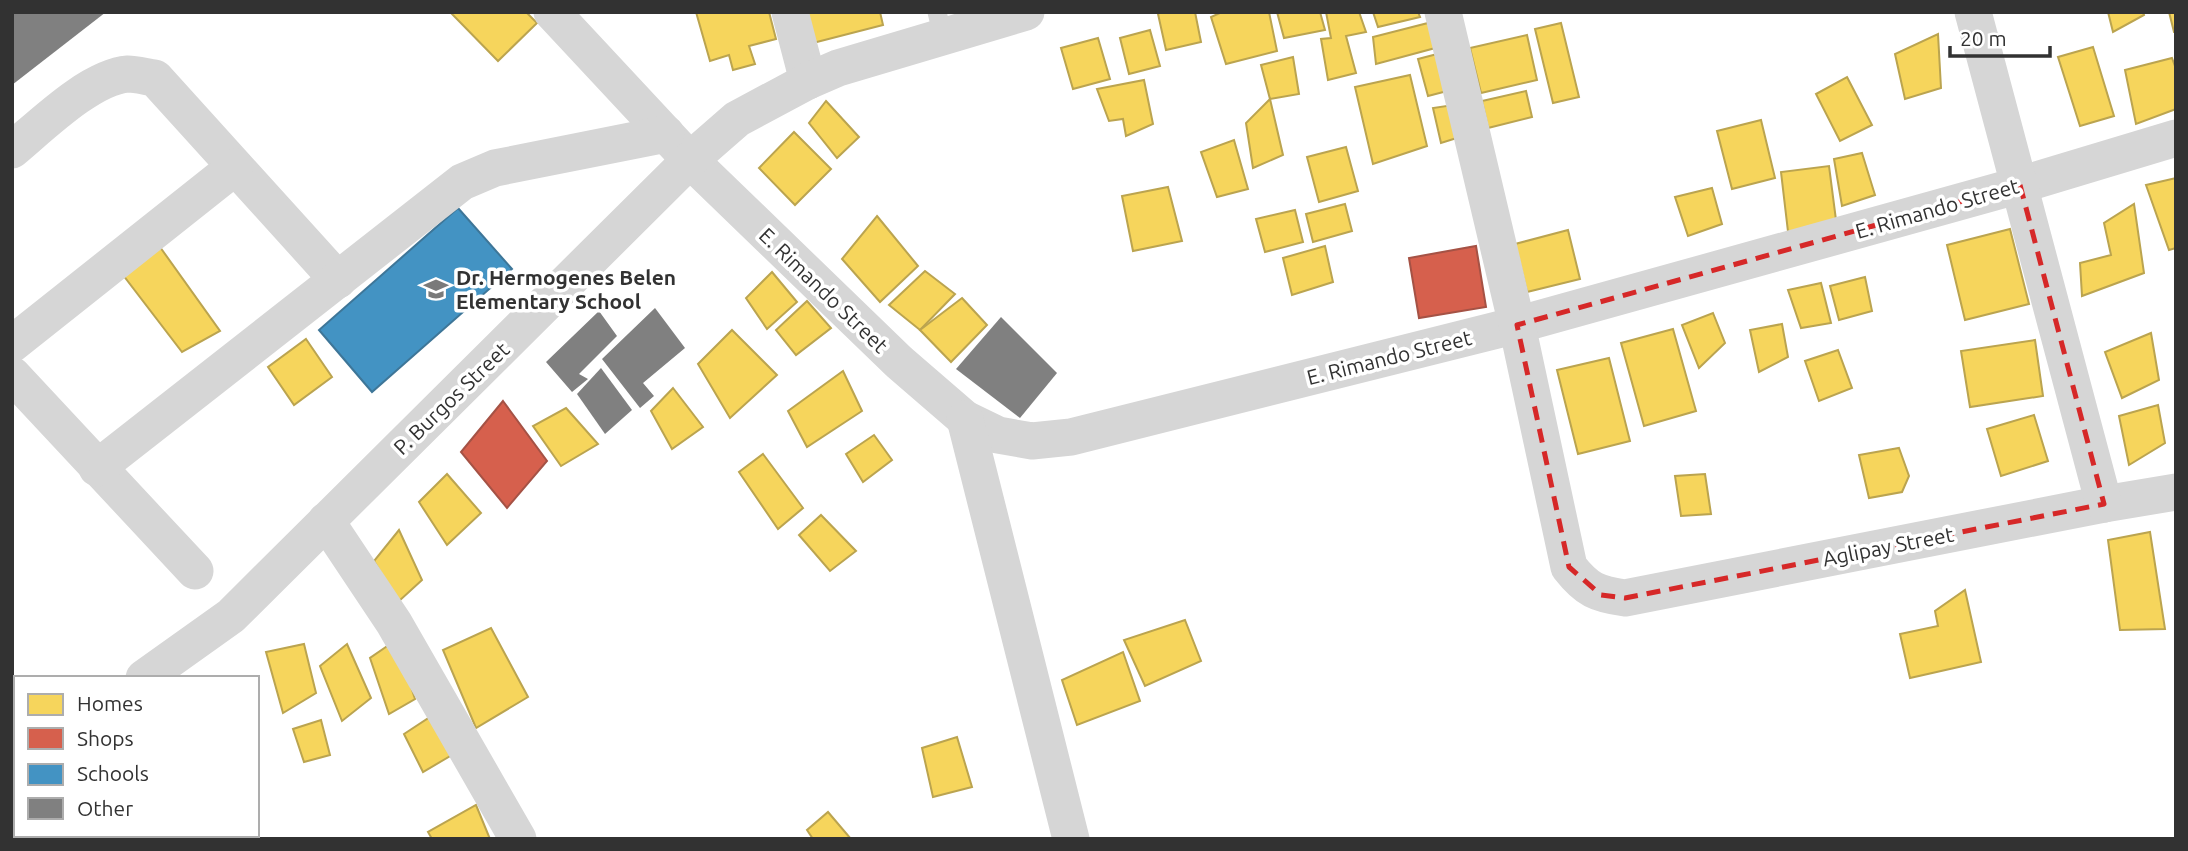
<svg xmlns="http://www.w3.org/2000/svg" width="2188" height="851" viewBox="0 0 2188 851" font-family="Ubuntu,sans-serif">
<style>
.homes{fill:#f6d55c;stroke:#bba44f;stroke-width:2}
.shops{fill:#d6604d;stroke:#a55245;stroke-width:2}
.schools{fill:#4393c3;stroke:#3e7698;stroke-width:2}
.building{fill:#808080}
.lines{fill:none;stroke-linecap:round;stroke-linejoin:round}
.lane{stroke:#d6d6d6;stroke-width:19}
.street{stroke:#d6d6d6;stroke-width:37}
.marked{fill:none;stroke:#d62828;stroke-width:5;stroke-dasharray:14 9;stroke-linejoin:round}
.labels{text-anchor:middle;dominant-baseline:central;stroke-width:7;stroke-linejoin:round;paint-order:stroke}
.street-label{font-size:21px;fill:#323232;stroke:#fff}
.poi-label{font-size:21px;font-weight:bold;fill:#323232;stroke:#fff;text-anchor:start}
</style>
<rect width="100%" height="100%" fill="#fff"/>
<!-- homes -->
<g class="homes">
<polygon points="454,12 526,12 537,23 498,61 452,14"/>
<polygon points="696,12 769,12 776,39 749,46 755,64 733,70 729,55 710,61"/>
<polygon points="801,12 880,12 883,25 809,44"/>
<polygon points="1161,12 1195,12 1201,42 1166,50 1158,14"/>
<polygon points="1222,12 1269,12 1277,51 1226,64 1211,17"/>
<polygon points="1277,12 1320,12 1325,30 1284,38"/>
<polygon points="1326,12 1359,12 1366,32 1346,36 1356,73 1328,80 1321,39 1331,38"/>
<polygon points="1373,12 1418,12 1420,17 1378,27"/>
<polygon points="2108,12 2143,12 2144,15 2113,32"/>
<polygon points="2169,12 2176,12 2176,32 2174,32"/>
<polygon points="1428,23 1439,47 1376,64 1373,37"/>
<polygon points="1561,23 1579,97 1553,103 1535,29"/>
<polygon points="1150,30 1160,66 1129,74 1120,38"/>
<polygon points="1938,34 1941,88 1905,99 1895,54"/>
<polygon points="1527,35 1537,80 1481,93 1470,48"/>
<polygon points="1098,38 1110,79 1073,89 1061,48"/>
<polygon points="2093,47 2114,116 2080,126 2058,57"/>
<polygon points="1441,53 1451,90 1428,96 1418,59"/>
<polygon points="1293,57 1299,94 1270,99 1261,65"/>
<polygon points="2172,58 2176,69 2176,109 2136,124 2125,70"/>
<polygon points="1410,75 1427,146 1373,164 1355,87"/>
<polygon points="1847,77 1872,125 1840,141 1816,94"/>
<polygon points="1144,80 1153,124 1126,136 1123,119 1109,121 1097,89"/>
<polygon points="1526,91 1532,117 1488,128 1482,101"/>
<polygon points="1270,99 1283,155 1253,168 1246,123"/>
<polygon points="826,101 859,137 837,158 809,123"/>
<polygon points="1453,105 1463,136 1441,143 1433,108"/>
<polygon points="1761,120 1775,178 1732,189 1717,131"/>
<polygon points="794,132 831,169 795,205 759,168"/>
<polygon points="1234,140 1248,189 1217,197 1201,152"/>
<polygon points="1346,147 1358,191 1319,202 1307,157"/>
<polygon points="1862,153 1875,195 1842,206 1834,159"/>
<polygon points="1829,166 1836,220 1789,240 1781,172"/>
<polygon points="2176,178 2176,248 2169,250 2146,185"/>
<polygon points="1168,187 1182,241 1133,251 1122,196"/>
<polygon points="1712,188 1722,224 1688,236 1675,197"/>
<polygon points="1345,204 1352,231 1313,242 1306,214"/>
<polygon points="2134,204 2144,273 2082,296 2080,263 2111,255 2104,223"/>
<polygon points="1295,210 1303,242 1265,252 1256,219"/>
<polygon points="877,216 918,266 880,302 842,259"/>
<polygon points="2010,229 2029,304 1965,320 1947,245"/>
<polygon points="1568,230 1580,279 1527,292 1515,244"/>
<polygon points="1325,246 1333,282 1292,295 1283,258"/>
<polygon points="160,247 220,331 182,352 120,271"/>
<polygon points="925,271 955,294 920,330 889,305"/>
<polygon points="772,272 797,302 767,329 746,298"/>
<polygon points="1865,277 1872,311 1839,320 1830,286"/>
<polygon points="1821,283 1831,323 1801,328 1788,290"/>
<polygon points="962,298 987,325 951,362 920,330"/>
<polygon points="807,301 831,328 796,355 776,330"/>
<polygon points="1713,313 1725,343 1699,368 1682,325"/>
<polygon points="1782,324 1788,357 1759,372 1750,330"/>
<polygon points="1673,329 1696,411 1644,426 1621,343"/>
<polygon points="732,330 777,375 730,418 698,364"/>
<polygon points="2151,333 2159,380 2122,398 2105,352"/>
<polygon points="306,339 332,377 294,405 268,367"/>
<polygon points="2035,340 2043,396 1970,407 1961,351"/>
<polygon points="1838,350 1852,388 1819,401 1805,361"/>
<polygon points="1609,358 1630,441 1578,454 1557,370"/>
<polygon points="843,371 862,411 807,447 788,411"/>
<polygon points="673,388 703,427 672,449 651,411"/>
<polygon points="2158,405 2165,443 2129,465 2119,416"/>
<polygon points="566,408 598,444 561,466 533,426"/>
<polygon points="2034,415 2048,461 2001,476 1987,429"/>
<polygon points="874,435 892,460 863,482 846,454"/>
<polygon points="1899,448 1909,476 1902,492 1869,498 1859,455"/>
<polygon points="763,454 803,508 778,529 739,472"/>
<polygon points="447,474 481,513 447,545 419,502"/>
<polygon points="1705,474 1711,514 1681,516 1675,476"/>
<polygon points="821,515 856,551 830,571 799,535"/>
<polygon points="399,530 422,580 398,602 374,561"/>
<polygon points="2150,532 2165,629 2120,630 2108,540"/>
<polygon points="1965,590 1981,662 1910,678 1900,634 1938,626 1935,611"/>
<polygon points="1185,620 1201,661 1145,686 1124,640"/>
<polygon points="491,628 528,697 476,728 443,650"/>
<polygon points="396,640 415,699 389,714 370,658"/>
<polygon points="304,644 316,693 283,713 266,652"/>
<polygon points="347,644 371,698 342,721 320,666"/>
<polygon points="1123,652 1140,701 1077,725 1062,680"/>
<polygon points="430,717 452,755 423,772 404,734"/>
<polygon points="321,720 330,755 304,762 293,729"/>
<polygon points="957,737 972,787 933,797 922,748"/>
<polygon points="476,805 490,839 432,839 428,832"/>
<polygon points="828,812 851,839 813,839 807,830"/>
<polygon points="132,835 165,835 166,839 133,839"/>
<polygon points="191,835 252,835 253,839 192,839"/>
</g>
<!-- shops -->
<g class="shops">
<polygon points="1476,246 1486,307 1419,318 1409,258"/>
<polygon points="503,401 547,461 507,508 461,452"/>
</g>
<!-- schools -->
<polygon class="schools" points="458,208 512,269 372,392 319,330"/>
<!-- building -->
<g class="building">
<polygon points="12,12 106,12 12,85"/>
<polygon points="655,308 685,348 643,383 654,396 640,408 602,359"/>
<polygon points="599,311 617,336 579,374 588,379 572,392 546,362"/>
<polygon points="1001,317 1057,373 1020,418 956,369"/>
<polygon points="601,368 632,410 605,434 577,394"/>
</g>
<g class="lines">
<!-- lane -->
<polyline class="lane" points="937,12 943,37"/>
<!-- street -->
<g class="street">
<polyline points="552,12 690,160 899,362 965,419 998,435 1032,441 1071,437 1517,325 2020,185 2176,138"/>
<polyline points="790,12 808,81"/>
<path d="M1443 12 1517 325 1569 567C1587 590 1597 594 1625 598L2104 504 2176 492"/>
<polyline points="1973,12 2104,504"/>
<path d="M12 150C41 126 90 77 128 74 136 74 147 77 155 78L338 280"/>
<polyline points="12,344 235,167"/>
<polyline points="12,375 195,571"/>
<polyline points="965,419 1071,839"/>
<polyline points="97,468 462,182 495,168 666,134"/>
<polyline points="326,521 394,623 518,839"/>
<polyline points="144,678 231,616 690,160 737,119 808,81 838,68 1026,12"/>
<polyline points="12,708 16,708"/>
</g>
</g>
<!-- marked area -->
<path class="marked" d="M2020 185 2104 504 1625 598 1601 595 1569 567 1517 325Z"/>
<!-- icons -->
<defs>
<g id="school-bare" transform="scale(1.89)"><path d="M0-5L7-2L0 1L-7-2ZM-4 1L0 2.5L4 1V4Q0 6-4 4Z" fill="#7a7a7a" stroke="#fff" stroke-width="2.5" paint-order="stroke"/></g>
</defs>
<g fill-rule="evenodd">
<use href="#school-bare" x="436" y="289"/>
</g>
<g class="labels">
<!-- street labels -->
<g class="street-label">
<text transform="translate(1937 208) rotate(-16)">E. Rimando Street</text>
<text transform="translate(824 290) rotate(44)">E. Rimando Street</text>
<text transform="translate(1389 357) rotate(-14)">E. Rimando Street</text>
<text transform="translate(451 398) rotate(-44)">P. Burgos Street</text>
<text transform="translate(1888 546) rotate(-11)">Aglipay Street</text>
</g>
<!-- poi labels -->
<g class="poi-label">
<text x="456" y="277">Dr. Hermogenes Belen<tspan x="456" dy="24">Elementary School</tspan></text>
</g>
</g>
<!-- border -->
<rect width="2188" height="851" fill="none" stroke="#323232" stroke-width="28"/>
<!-- legend -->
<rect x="14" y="676" width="245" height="161" fill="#ffffff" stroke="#adadad" stroke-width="2"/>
<rect x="28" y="694" width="35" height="21" fill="#f6d55c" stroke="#adadad" stroke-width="2"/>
<text x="77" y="711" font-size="21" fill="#323232">Homes</text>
<rect x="28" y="728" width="35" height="21" fill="#d6604d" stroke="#adadad" stroke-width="2"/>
<text x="77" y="746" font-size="21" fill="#323232">Shops</text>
<rect x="28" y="764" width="35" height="21" fill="#4393c3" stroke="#adadad" stroke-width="2"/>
<text x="77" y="781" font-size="21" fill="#323232">Schools</text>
<rect x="28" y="798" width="35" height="21" fill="#808080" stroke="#adadad" stroke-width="2"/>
<text x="77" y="816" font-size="21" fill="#323232">Other</text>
<!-- scale -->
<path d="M1950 46v10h100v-10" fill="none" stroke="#323232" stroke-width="3.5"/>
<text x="1960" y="46" font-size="21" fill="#323232" stroke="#ffffff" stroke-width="5" paint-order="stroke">20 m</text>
</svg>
